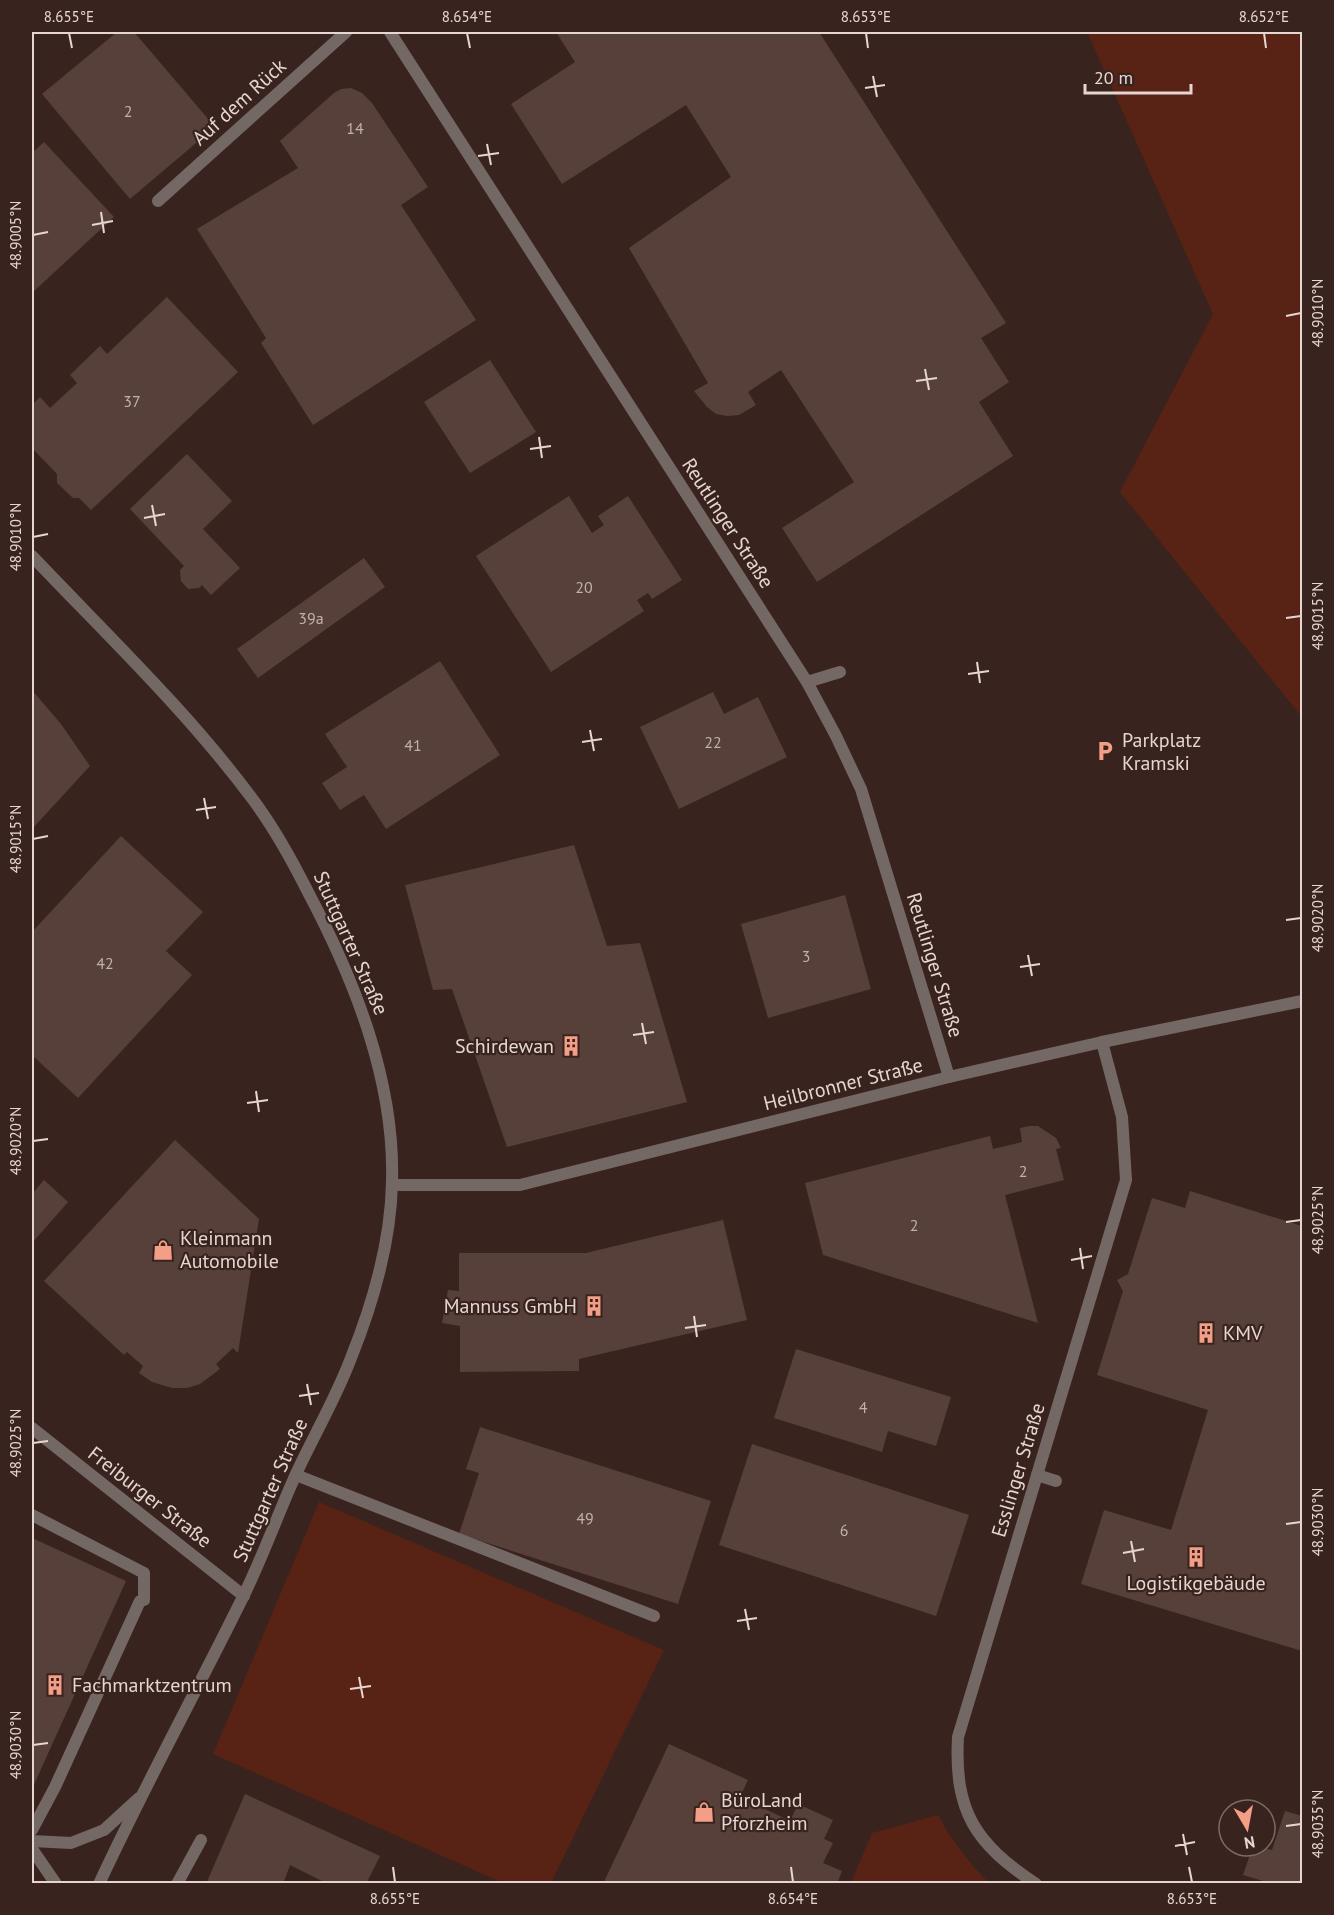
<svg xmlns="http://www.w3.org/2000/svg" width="1334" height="1915" viewBox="0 0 1334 1915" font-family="'PT Sans',sans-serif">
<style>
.green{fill:#582315}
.building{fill:#58403a}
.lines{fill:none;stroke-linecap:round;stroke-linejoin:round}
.service{stroke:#746865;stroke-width:12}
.minor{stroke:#746865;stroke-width:12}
.ticks{fill:none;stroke:#e5d6d2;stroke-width:2}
.labels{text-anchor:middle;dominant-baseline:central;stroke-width:4.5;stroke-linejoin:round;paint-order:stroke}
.number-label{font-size:16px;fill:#c2b0ac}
.street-label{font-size:20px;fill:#e5d6d2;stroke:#39231e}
.poi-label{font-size:20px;fill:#e5d6d2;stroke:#39231e;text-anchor:start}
.neatline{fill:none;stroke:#e5d6d2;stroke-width:2}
.ticks-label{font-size:15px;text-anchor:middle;fill:#e5d6d2}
</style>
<rect width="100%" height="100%" fill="#39231e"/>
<!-- green -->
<g class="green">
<polygon points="1087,32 1302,32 1302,717 1120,492 1213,314"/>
<polygon points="319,1502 664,1650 551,1883 503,1883 213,1754"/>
<path d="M938 1815C952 1841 968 1862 989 1883H851L872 1833Z"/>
</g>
<!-- building -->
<g class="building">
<polygon points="117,32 134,32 215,127 130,199 42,94"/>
<polygon points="556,32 819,32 1006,323 981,338 1009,382 979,402 1013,456 817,582 782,528 854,482 781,370 748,392 756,405 739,415 727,416 716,414 707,407 694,391 708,383 629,248 731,177 686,105 562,184 511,104 575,62"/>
<polygon points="351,88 362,93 372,103 428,187 401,205 476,320 313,425 261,343 266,338 197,229 298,168 280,141 334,93 341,89"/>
<polygon points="44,142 114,217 32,293 32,153"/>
<polygon points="167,297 238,372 91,510 79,498 73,498 57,483 57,474 32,448 32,405 40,397 50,408 77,383 70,375 100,346 107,354"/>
<polygon points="490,360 536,432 470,473 424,402"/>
<polygon points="187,454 232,501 203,529 240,568 211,595 202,585 199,588 188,589 181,581 180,570 184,566 130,509"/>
<polygon points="569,496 592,533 604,525 598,516 628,496 682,580 652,599 648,593 637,600 644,611 551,672 476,556"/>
<polygon points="364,558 385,587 258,678 237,649"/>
<polygon points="440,661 500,755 386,829 364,795 340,810 322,783 347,767 325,734"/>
<polygon points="32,690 61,724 90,766 32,829"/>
<polygon points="713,692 724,714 758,697 787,757 679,809 640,727"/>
<polygon points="121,836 203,912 166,951 192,975 78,1098 32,1055 32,932"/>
<polygon points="574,845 607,946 640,943 687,1102 507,1147 452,989 433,990 405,885"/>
<polygon points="845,895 871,989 768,1018 741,924"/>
<polygon points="1030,1126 1038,1126 1056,1138 1061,1148 1056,1149 1064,1180 1005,1195 1038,1323 823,1255 805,1183 990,1136 993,1149 1022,1142 1020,1128"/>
<polygon points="175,1140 259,1219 238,1353 233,1348 216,1364 220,1369 200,1384 187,1388 172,1388 152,1382 139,1373 143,1366 127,1352 124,1355 44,1281"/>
<polygon points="44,1180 68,1202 32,1243 32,1194"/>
<polygon points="1190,1191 1302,1226 1302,1651 1081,1584 1104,1510 1171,1530 1208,1410 1097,1375 1123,1291 1117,1280 1128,1274 1152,1198 1185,1208"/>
<polygon points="723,1220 747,1320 579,1359 579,1371 460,1372 460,1326 442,1323 448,1290 459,1291 459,1253 586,1253"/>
<polygon points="796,1349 951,1397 936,1446 888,1431 882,1452 774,1418"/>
<polygon points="480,1427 711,1501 678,1604 459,1534 479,1473 466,1469"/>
<polygon points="752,1444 969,1515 936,1616 719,1545"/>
<polygon points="32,1538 126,1581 32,1789"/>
<polygon points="669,1744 748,1780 740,1797 790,1821 798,1804 833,1820 824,1839 833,1843 823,1863 842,1871 837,1884 603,1884"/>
<polygon points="245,1794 380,1856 366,1884 328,1884 290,1865 283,1884 206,1884"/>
<polygon points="1285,1811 1302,1816 1302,1884 1262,1884 1263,1881 1243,1875 1253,1846 1272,1850"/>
</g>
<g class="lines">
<!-- service -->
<g class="service">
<polyline points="807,682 840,672"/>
<polyline points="296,1475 654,1616"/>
<polyline points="1037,1475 1056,1481"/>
<polyline points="32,1515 144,1573 144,1600 140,1601 55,1787 32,1830"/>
<polyline points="32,1841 71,1843 104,1830 139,1798"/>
<polyline points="32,1849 56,1884"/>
<polyline points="177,1884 201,1840"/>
</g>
<!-- minor -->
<g class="minor">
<polyline points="390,32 807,682 836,736 861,789 949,1077"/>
<polyline points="158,201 346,32"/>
<path d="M32 556C106 634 186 710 251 797 274 827 292 860 309 894 355 981 395 1082 392 1182 391 1241 373 1303 351 1358 336 1398 314 1435 296 1474 277 1516 262 1559 242 1599 195 1694 144 1787 99 1884"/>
<polyline points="392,1185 520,1185 949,1077 1102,1042 1302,1001"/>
<polyline points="32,1428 244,1596"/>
<path d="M1036 1884C975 1843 954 1812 958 1737L1126 1180 1122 1117 1102 1042"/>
</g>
</g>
<!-- ticks -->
<path class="ticks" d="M69 33 72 48M467 33 470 48M866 33 868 48M1264 33 1266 48M873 76 877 97M865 88 885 85M487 144 491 165M478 156 499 153M101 212 104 233M92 225 113 221M33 235 48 232M1286 316 1301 313M925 369 929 390M916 381 937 378M539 437 542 458M530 449 551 446M152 505 156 526M144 518 165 514M33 537 48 534M1286 618 1301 616M977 662 980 683M968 674 989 671M590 730 594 751M582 742 602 739M204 798 208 819M196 810 216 807M33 839 48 836M1286 920 1301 918M1028 955 1032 976M1020 967 1040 964M642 1023 646 1044M633 1035 654 1032M256 1091 259 1112M247 1103 268 1100M33 1141 48 1139M1286 1222 1301 1220M1080 1248 1083 1269M1071 1260 1092 1256M694 1316 697 1337M685 1328 706 1325M307 1384 311 1405M299 1396 319 1393M33 1443 48 1441M1286 1524 1301 1522M1131 1541 1135 1562M1123 1553 1144 1549M745 1609 749 1630M737 1621 757 1618M359 1677 363 1698M350 1689 371 1686M33 1745 48 1743M1286 1826 1301 1824M1183 1834 1187 1855M1175 1846 1195 1842M393 1867 395 1882M791 1867 793 1882M1189 1867 1192 1882"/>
<!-- icons -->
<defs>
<g id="parking-bare" transform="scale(1.62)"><path d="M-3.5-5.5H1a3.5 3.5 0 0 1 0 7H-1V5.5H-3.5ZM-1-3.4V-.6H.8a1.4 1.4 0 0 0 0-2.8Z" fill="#f49e87" stroke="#39231e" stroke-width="2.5" paint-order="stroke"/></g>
<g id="building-bare" transform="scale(1.62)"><path d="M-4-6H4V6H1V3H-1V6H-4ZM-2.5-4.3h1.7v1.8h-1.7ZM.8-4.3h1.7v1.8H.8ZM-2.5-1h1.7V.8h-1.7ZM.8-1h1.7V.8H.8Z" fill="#f49e87" stroke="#39231e" stroke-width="2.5" paint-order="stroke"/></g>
<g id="shop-bare" transform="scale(1.62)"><path d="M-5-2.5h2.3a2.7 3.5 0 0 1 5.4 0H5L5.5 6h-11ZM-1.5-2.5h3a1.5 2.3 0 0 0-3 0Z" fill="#f49e87" stroke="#39231e" stroke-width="2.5" paint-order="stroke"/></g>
</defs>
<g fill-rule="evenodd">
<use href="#parking-bare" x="1105" y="751"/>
<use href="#building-bare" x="571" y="1046"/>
<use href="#shop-bare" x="163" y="1250"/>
<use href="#building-bare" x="594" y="1306"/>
<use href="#building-bare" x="1206" y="1333"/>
<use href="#building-bare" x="1196" y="1557"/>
<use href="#building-bare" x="55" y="1685"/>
<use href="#shop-bare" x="704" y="1812"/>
</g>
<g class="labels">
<!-- number labels -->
<g class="number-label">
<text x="128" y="111">2</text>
<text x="355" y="128">14</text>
<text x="132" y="401">37</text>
<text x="584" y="587">20</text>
<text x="311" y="618">39a</text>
<text x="713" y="742">22</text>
<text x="413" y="745">41</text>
<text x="806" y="956">3</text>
<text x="105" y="963">42</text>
<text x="1023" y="1171">2</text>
<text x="914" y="1225">2</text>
<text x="863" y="1407">4</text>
<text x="585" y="1518">49</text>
<text x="844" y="1530">6</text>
</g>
<!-- street labels -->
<g class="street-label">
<text transform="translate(239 102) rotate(-42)">Auf dem Rück</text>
<text transform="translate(728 523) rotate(57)">Reutlinger Straße</text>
<text transform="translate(351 943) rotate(66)">Stuttgarter Straße</text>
<text transform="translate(935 965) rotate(73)">Reutlinger Straße</text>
<text transform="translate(843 1084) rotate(-14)">Heilbronner Straße</text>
<text transform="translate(1018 1470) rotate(-73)">Esslinger Straße</text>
<text transform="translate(270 1490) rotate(-66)">Stuttgarter Straße</text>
<text transform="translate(150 1497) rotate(38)">Freiburger Straße</text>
</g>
<!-- poi labels -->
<g class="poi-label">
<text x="1122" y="740">Parkplatz<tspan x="1122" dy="23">Kramski</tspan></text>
<text x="554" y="1046" text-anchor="end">Schirdewan</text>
<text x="180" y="1238">Kleinmann<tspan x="180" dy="23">Automobile</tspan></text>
<text x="577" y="1306" text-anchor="end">Mannuss GmbH</text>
<text x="1223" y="1333">KMV</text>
<text x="1196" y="1583" text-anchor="middle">Logistikgebäude</text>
<text x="72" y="1685">Fachmarktzentrum</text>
<text x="721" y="1800">BüroLand<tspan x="721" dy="23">Pforzheim</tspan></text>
</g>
</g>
<!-- border -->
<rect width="1334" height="1915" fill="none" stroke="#39231e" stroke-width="66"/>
<!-- north arrow -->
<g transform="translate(1247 1828) rotate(170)"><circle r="28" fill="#39231e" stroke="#7e6b66" stroke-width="1.5"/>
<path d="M0-4.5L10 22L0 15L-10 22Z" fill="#f49e87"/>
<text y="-9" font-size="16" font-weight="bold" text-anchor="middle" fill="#e5d6d2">N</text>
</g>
<!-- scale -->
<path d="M1085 84v9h106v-9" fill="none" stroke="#e5d6d2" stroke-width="3"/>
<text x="1094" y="84" font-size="18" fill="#e5d6d2" stroke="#39231e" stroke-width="4.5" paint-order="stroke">20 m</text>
<rect x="33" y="33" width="1268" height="1849" class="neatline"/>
<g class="ticks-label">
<text x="69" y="22">8.655°E</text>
<text x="467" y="22">8.654°E</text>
<text x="866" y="22">8.653°E</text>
<text x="1264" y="22">8.652°E</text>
<text transform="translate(16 235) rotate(-90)" y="5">48.9005°N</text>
<text transform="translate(1318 313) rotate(-90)" y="5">48.9010°N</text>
<text transform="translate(16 537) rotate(-90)" y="5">48.9010°N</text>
<text transform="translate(1318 616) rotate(-90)" y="5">48.9015°N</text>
<text transform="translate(16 839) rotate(-90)" y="5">48.9015°N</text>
<text transform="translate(1318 918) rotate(-90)" y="5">48.9020°N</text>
<text transform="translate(16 1141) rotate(-90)" y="5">48.9020°N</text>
<text transform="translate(1318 1220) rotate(-90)" y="5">48.9025°N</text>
<text transform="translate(16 1443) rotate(-90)" y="5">48.9025°N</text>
<text transform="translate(1318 1522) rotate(-90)" y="5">48.9030°N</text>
<text transform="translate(16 1745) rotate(-90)" y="5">48.9030°N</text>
<text transform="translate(1318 1824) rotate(-90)" y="5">48.9035°N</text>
<text x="395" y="1904">8.655°E</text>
<text x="793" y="1904">8.654°E</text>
<text x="1192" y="1904">8.653°E</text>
</g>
</svg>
